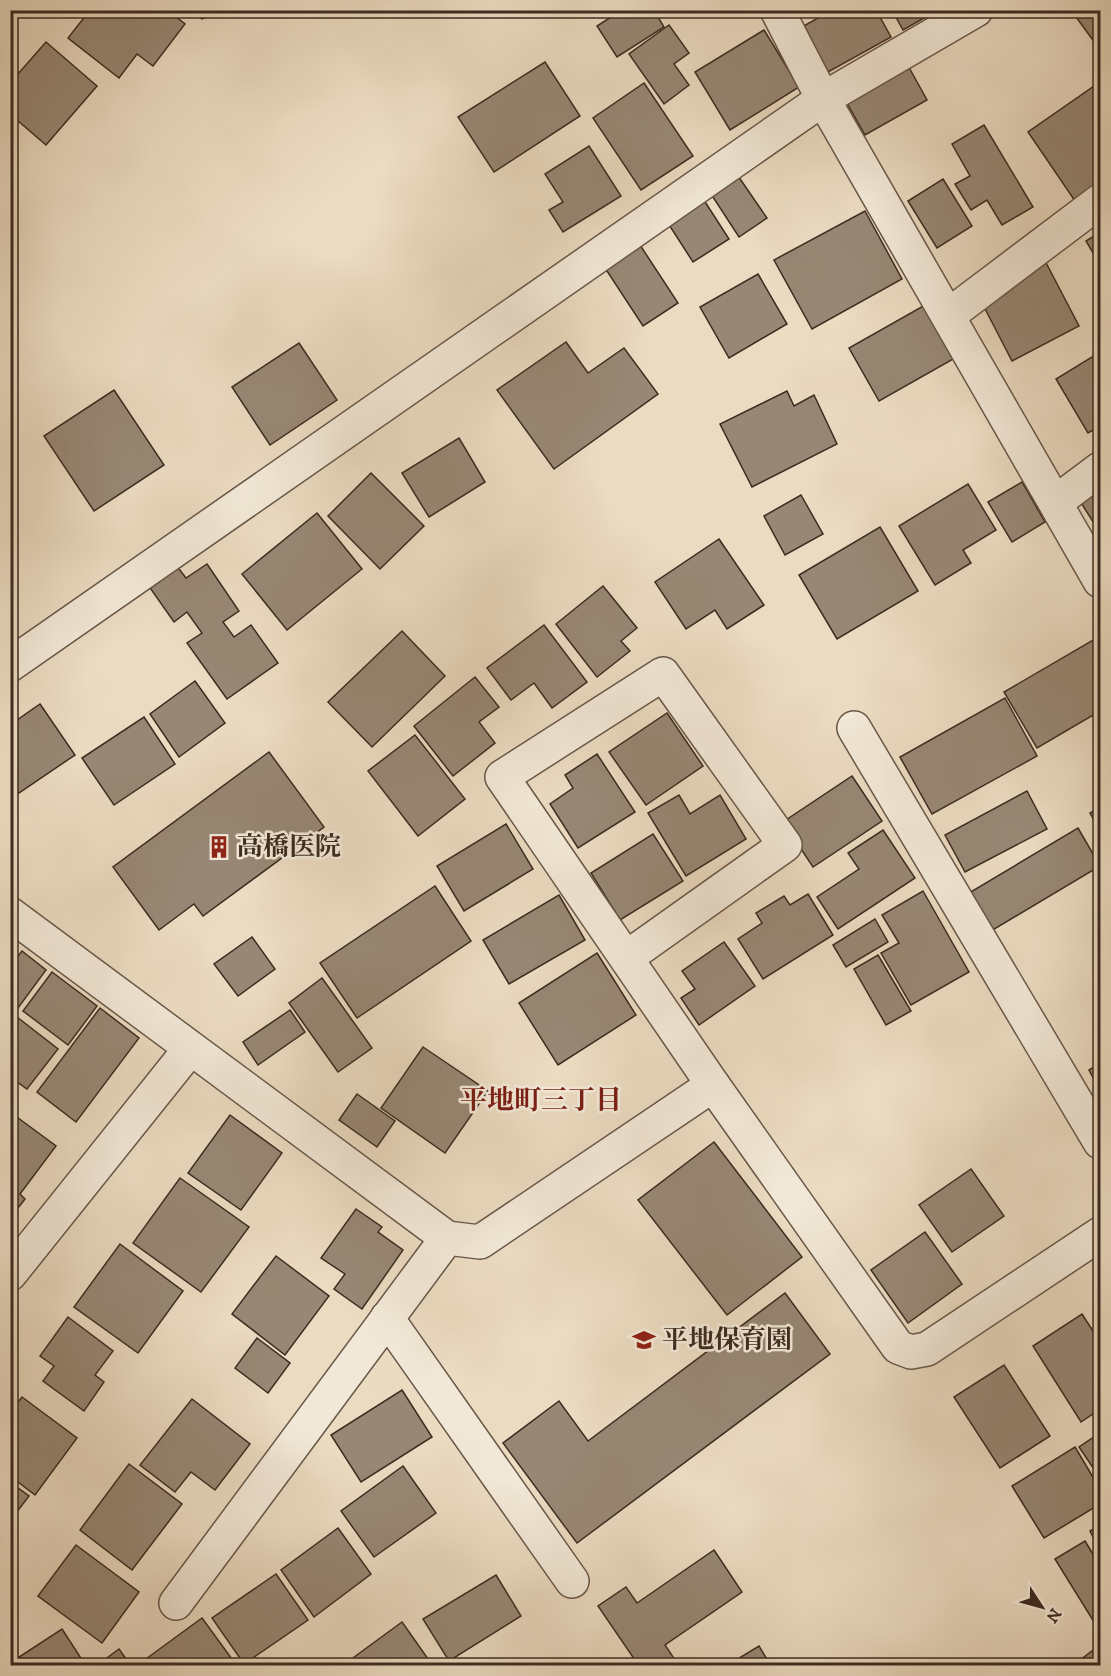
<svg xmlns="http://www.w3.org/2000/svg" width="1111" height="1676" viewBox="0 0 1111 1676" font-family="'IM FELL DW Pica','Noto Serif JP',serif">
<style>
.building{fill:#978774;stroke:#3d2b20;stroke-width:1.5}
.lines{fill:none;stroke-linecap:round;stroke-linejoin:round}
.street-casing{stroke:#685748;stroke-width:36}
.street{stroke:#f2e8d7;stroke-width:33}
.labels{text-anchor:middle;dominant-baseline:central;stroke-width:5;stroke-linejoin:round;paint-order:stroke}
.poi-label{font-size:26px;font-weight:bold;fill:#3d2b20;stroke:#f2e8d7;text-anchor:start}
.neighbourhood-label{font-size:27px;font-weight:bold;fill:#7a1f14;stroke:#f2e8d7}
</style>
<rect width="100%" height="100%" fill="#ebdbc1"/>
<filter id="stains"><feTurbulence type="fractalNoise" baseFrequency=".00333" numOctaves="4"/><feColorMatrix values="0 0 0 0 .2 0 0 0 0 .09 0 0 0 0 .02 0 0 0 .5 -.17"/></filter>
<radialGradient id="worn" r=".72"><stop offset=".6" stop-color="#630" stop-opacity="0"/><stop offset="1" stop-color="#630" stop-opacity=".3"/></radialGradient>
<!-- building -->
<g class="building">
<polygon points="90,10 167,10 185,24 153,66 137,54 119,78 68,38"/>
<polygon points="191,10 224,10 202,19"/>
<polygon points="622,10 654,10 664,27 617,57 597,26"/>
<polygon points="832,10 876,10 891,37 828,72 802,27"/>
<polygon points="892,10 938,10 903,30"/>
<polygon points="1071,10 1100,10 1100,50"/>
<polygon points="669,25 689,53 674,64 689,85 664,104 629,54"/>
<polygon points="764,30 799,87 730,130 695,72"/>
<polygon points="46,42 97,86 46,145 10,114 10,83"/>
<polygon points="545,62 580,116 494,172 458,117"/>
<polygon points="906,62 927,100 865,135 843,96"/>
<polygon points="1100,82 1100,183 1075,201 1028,132"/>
<polygon points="644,83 693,156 641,190 593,118"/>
<polygon points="984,125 1033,207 1002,225 987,200 971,210 955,184 970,176 952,144"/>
<polygon points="589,146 621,196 563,232 549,210 563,202 545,174"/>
<polygon points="736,173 767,218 739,237 709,191"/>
<polygon points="943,179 972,226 937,248 908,201"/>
<polygon points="700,194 729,239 693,262 664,217"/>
<polygon points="865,211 902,279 812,329 774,260"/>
<polygon points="1100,232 1100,265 1086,241"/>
<polygon points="640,245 678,303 643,326 605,268"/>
<polygon points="1043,257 1079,326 1012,361 981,301"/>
<polygon points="758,274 787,324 729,358 700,307"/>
<polygon points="925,305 955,358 879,401 849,348"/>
<polygon points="566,342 588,373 624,348 658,394 554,469 497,390"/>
<polygon points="299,343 337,400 270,445 232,387"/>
<polygon points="1100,352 1100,426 1088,433 1056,379"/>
<polygon points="114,390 164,465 94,511 44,436"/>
<polygon points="787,391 794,406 814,395 837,444 752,487 720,424"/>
<polygon points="459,438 485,482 429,517 402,473"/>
<polygon points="371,473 424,526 380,569 328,516"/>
<polygon points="1100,477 1100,533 1075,493"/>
<polygon points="1022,482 1045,522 1012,542 988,502"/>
<polygon points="968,484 996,530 963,550 971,563 935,585 899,526"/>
<polygon points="801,495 823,534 785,555 764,516"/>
<polygon points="317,513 362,569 287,630 242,574"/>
<polygon points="880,527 918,591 837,639 799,575"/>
<polygon points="719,539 764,605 727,629 715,610 686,629 655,582"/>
<polygon points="207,564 239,611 223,622 234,637 251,625 278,663 227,699 187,643 202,633 187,612 174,622 148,585 176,565 186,578"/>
<polygon points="603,586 637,628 621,641 630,651 597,677 556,624"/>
<polygon points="544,625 587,682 552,708 534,683 511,700 487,668"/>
<polygon points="402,631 445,676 372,747 328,702"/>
<polygon points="1100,636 1100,711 1037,748 1004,692"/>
<polygon points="475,677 499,707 479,722 495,743 453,776 414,726"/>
<polygon points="195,681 225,723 179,757 150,714"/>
<polygon points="1005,698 1037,756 932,814 900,757"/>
<polygon points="40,704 75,755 10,799 10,725"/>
<polygon points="667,713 703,766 646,805 609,752"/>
<polygon points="144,717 175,764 114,805 82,758"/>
<polygon points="415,735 465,799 418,836 368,771"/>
<polygon points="269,752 324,827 203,916 194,904 159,930 113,867"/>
<polygon points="597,754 635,812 578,848 550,804 573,788 565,775"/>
<polygon points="852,776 882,821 813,867 783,822"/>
<polygon points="1027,791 1047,829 965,872 945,835"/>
<polygon points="679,795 690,814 720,795 746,839 686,876 648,813"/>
<polygon points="1100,807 1100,831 1090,813"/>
<polygon points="506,824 533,869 464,911 437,866"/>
<polygon points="1078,828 1100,866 991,931 969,893"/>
<polygon points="883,830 915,878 838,929 817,897 859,869 848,853"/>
<polygon points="653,834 683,881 620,920 591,873"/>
<polygon points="435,886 471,941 357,1018 320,963"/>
<polygon points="923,891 969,972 911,1005 881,953 899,943 882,915"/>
<polygon points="808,894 833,935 763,979 738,939 762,923 756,913 784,896 790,905"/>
<polygon points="559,895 585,940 509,984 483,940"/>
<polygon points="875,919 888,942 846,967 833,945"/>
<polygon points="252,937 275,969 238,996 214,964"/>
<polygon points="724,942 755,986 699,1025 681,998 695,989 682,971"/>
<polygon points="22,951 46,970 18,1008 10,1002 10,966"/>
<polygon points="597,953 636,1015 558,1065 519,1003"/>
<polygon points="878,955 911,1011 886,1025 854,969"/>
<polygon points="52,972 97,1006 68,1045 23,1011"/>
<polygon points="322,978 372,1048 338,1072 289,1003"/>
<polygon points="100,1008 139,1038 76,1122 37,1092"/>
<polygon points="290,1010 305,1032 258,1065 243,1042"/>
<polygon points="17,1017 58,1049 27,1089 10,1077 10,1026"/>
<polygon points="423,1047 488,1091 445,1153 381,1108"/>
<polygon points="1100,1063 1100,1091 1089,1070"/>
<polygon points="357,1094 395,1121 377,1147 339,1120"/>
<polygon points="10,1112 56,1146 20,1194 25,1199 10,1218"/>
<polygon points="230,1115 282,1153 241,1210 188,1173"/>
<polygon points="714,1142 802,1257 727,1315 638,1200"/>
<polygon points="971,1169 1004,1216 952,1252 919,1205"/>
<polygon points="180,1178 249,1227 201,1292 133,1243"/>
<polygon points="356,1209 382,1227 378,1232 403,1250 362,1309 334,1289 345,1274 321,1258"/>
<polygon points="925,1232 962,1284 908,1323 871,1270"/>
<polygon points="120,1244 183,1291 138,1353 74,1307"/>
<polygon points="276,1256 329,1296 285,1355 232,1314"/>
<polygon points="785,1293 830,1354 577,1543 503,1443 559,1401 588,1441"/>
<polygon points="1082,1314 1100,1342 1100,1409 1081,1422 1033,1346"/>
<polygon points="68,1317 113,1351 95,1375 104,1382 84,1411 43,1381 54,1366 40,1356"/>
<polygon points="257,1338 290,1363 268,1393 235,1368"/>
<polygon points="1004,1365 1050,1436 1000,1468 954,1397"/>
<polygon points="402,1390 432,1437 361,1482 331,1435"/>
<polygon points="22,1397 77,1438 35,1495 10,1476 10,1413"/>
<polygon points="192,1399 250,1444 215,1490 191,1472 175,1492 140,1465"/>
<polygon points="1100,1433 1100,1478 1079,1447"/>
<polygon points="1075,1447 1100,1489 1100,1504 1044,1538 1012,1486"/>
<polygon points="129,1464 182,1504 132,1570 80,1530"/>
<polygon points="403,1466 436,1513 374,1557 341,1511"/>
<polygon points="10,1482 29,1496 10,1521"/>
<polygon points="1100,1525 1100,1551 1090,1531"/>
<polygon points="338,1528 371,1574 314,1617 281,1570"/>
<polygon points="1085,1541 1100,1566 1100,1618 1094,1622 1055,1559"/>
<polygon points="76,1545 139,1592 102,1643 38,1596"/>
<polygon points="714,1550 742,1592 665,1645 679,1666 639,1666 598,1606 626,1587 637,1603"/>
<polygon points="276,1574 308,1620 244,1664 212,1618"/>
<polygon points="496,1575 521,1616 449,1661 423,1619"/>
<polygon points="202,1618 237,1666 141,1666 139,1664"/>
<polygon points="402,1622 433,1666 342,1666"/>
<polygon points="62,1629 86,1666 10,1666 10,1663"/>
<polygon points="1100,1645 1100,1666 1072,1666"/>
<polygon points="759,1646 771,1666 726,1666"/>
<polygon points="119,1649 131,1666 96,1666"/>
</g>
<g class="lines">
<!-- street casing -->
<g class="street-casing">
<g id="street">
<polyline points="777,10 823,99 1100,581"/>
<polyline points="949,315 1100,201"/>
<polyline points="1056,502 1100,469"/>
<polyline points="10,665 823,99 976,10"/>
<polyline points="854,728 1100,1142"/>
<polyline points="10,914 447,1238 480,1242 713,1085 898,1347 911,1352 927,1349 1100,1234"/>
<polyline points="626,958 785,845 663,674 502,777 713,1085"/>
<polyline points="10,1274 190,1049"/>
<polyline points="387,1318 572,1581"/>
<polyline points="176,1603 447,1238"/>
</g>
</g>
<!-- street -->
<use href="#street" class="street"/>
</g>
<!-- icons -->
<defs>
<g id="building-bare" transform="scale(1.8)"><path d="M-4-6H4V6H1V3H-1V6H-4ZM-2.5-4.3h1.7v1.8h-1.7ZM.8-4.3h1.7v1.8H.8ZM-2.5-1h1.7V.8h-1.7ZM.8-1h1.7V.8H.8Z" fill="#8f2418" stroke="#f2e8d7" stroke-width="2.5" paint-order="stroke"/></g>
<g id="school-bare" transform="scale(1.8)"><path d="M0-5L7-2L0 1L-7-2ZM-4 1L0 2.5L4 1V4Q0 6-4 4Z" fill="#8f2418" stroke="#f2e8d7" stroke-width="2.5" paint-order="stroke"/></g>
</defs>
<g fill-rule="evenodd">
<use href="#building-bare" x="219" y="847"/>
<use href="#school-bare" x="644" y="1340"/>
</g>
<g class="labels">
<!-- poi labels -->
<g class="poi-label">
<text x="237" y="847">高橋医院</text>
<text x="662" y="1340">平地保育園</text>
</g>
<!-- neighbourhood labels -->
<g class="neighbourhood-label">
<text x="541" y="1101">平地町三丁目</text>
</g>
</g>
<!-- margin -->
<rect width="1111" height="1676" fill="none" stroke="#ebdbc1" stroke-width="36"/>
<rect x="12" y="12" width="1087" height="1652" fill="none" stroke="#3d2b20" stroke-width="3"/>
<rect x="18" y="18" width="1075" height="1640" fill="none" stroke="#3d2b20" stroke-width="1.5"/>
<!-- north arrow -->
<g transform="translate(1042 1607) rotate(126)" stroke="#f2e8d7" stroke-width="4.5" paint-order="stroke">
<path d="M0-4.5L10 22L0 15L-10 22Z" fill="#3d2b20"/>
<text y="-9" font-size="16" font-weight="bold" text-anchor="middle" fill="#3d2b20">N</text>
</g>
<rect width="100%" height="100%" filter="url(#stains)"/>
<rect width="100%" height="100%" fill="url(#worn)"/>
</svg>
